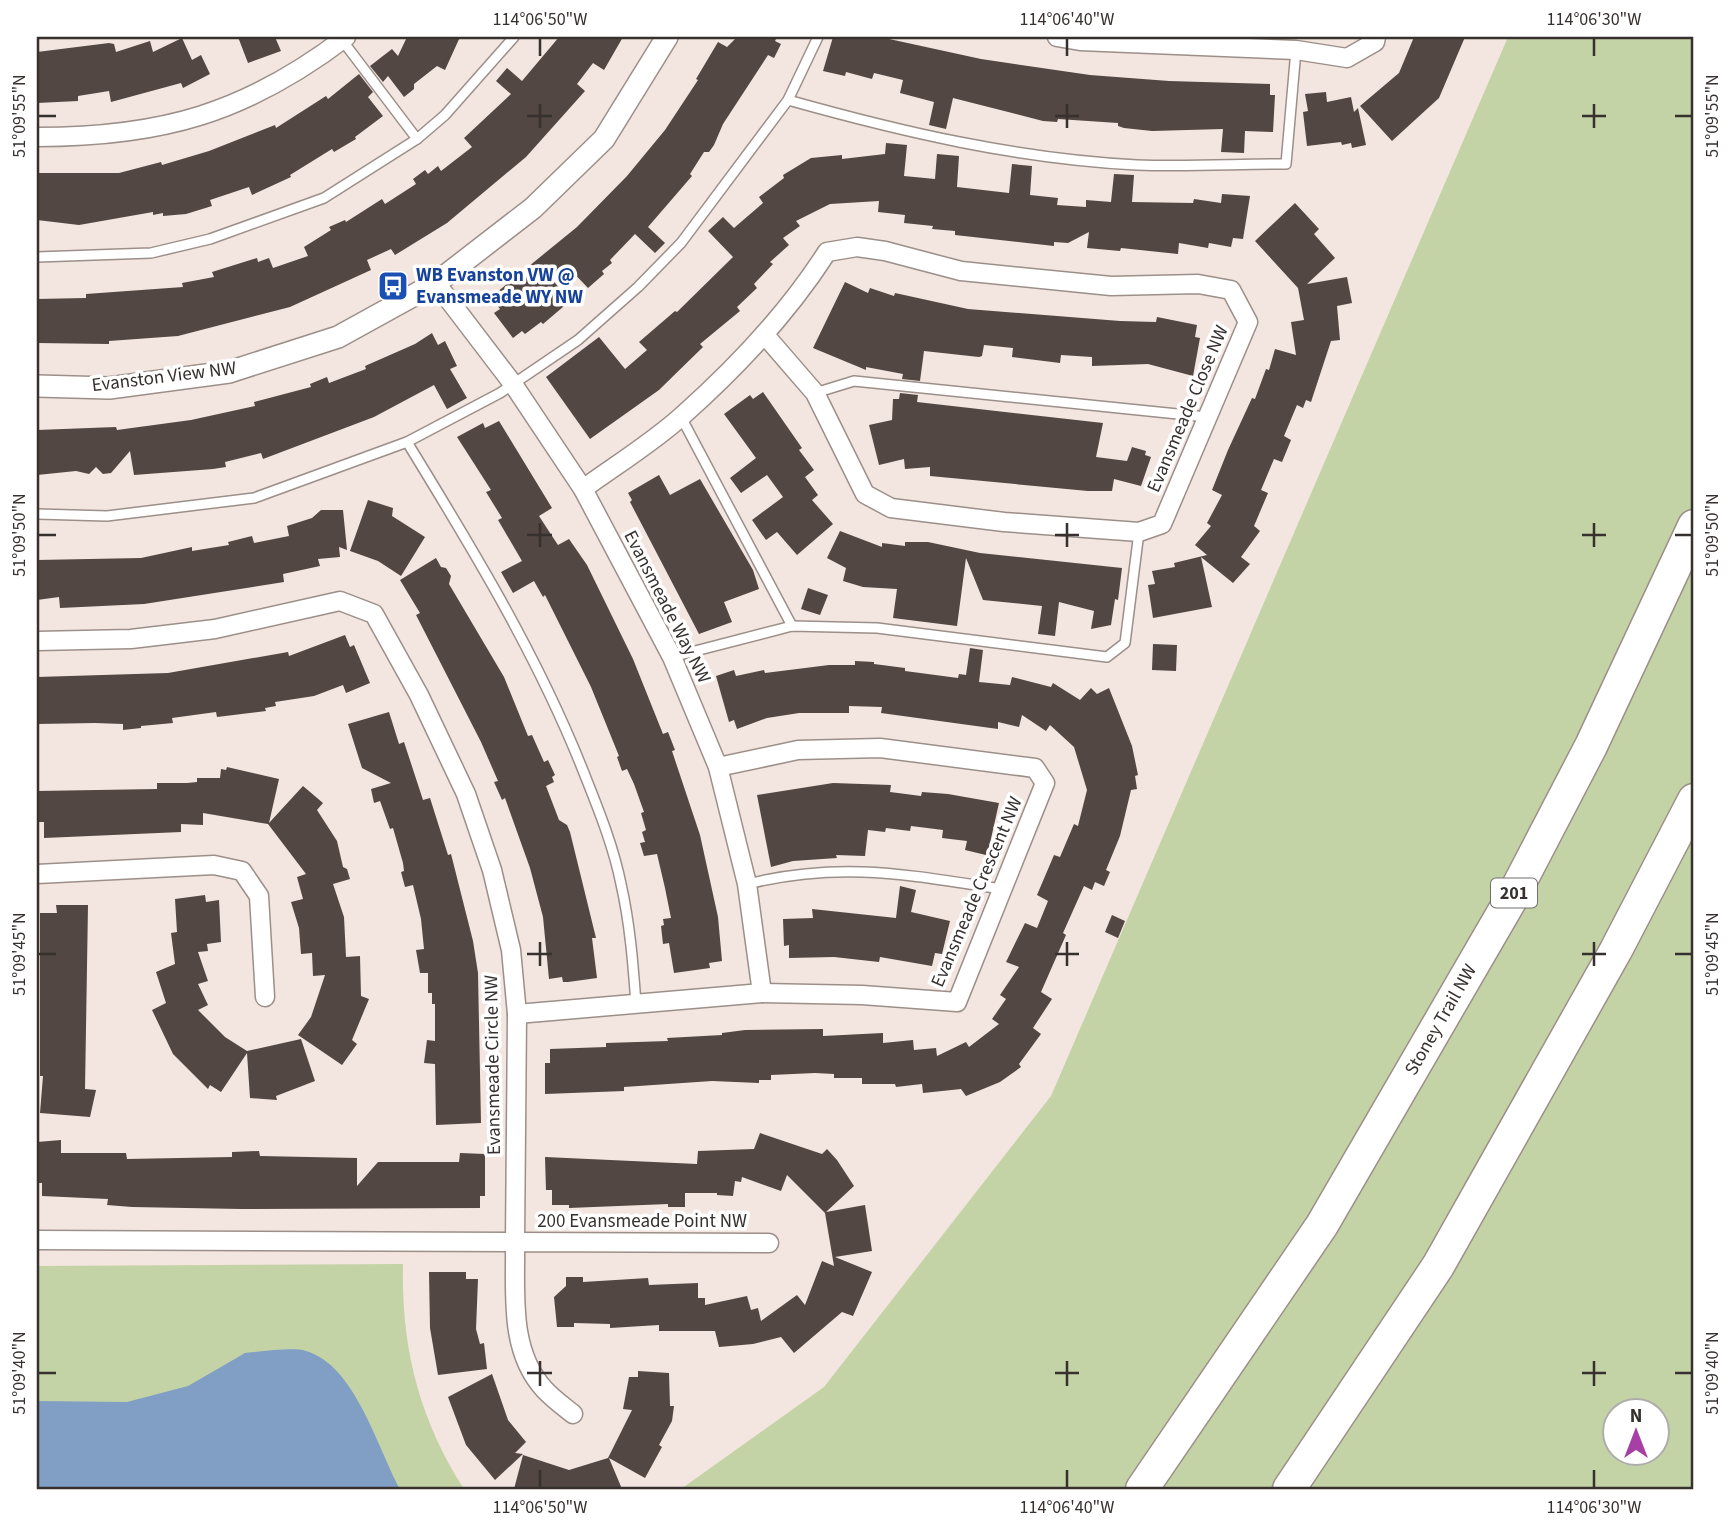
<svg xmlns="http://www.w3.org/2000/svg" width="1731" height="1526" viewBox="0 0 1731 1526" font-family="'Source Sans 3',sans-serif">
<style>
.green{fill:#c4d3a6;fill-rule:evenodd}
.water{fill:#819fc4}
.building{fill:#524742}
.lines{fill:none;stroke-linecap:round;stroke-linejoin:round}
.service-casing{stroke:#9c8f89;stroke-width:12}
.minor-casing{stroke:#9c8f89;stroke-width:21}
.tertiary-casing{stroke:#9c8f89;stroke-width:24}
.motorway-casing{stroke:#9c8f89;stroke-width:35}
.service{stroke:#fff;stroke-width:9}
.minor{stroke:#fff;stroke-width:18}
.tertiary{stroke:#fff;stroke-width:21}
.motorway{stroke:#fff;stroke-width:32}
.ticks{fill:none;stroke:#36312f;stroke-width:2.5}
.labels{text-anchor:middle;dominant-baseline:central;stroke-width:7;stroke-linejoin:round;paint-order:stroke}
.shield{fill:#fff;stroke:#726f6d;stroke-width:2}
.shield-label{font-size:18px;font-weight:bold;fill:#36312f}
.transit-label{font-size:19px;font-weight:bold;fill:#164399;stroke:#fff;text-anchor:start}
.street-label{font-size:19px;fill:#36312f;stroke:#fff}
.neatline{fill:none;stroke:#36312f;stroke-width:2.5}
.ticks-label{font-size:18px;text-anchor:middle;fill:#36312f}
</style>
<rect width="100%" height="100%" fill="#f3e5df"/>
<!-- green -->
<g class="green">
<path d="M1508 37H1694V1489H681L824 1387 1051 1096ZM1616 1410H1658V1452H1616Z"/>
<path d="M403 1264C401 1347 419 1419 464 1489H37V1266Z"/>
</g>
<!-- water -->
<path class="water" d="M274 1350C283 1350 297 1348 306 1351 355 1365 377 1447 400 1489H37V1401L127 1402 188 1386 245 1353Z"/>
<!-- building -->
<g class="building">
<polygon points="238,37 275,37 281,51 248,63"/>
<polygon points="407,37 460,37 445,70 437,66 414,84 414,89 404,97 388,76 383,82 370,66 392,49 398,56"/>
<polygon points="559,37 623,37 604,70 593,63 577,84 585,91 526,157 447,223 395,255 391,249 367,260 371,270 290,307 178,336 109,341 109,344 37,343 37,299 86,298 86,294 183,287 182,283 214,277 212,272 257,258 258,262 269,258 273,268 308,256 304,247 331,230 329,227 345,220 346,222 382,199 385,204 416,184 413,179 425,170 428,174 438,166 441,171 472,147 464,138 511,94 496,81 507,68 522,81"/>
<polygon points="737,37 777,37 775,41 781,44 774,58 768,55 723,124 714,145 709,152 704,152 690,174 692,176 648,227 665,243 655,253 635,234 610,260 612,263 602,271 604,274 588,288 566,265 551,278 570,301 543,324 541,322 525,334 522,331 513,338 494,313 500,309 491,297 577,227 627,176 665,130 698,80 696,79 718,42 727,47"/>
<polygon points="833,37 880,37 981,59 1090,75 1169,81 1270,84 1270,95 1275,95 1273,132 1245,131 1244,153 1221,152 1223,129 1152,131 1124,128 1118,126 1118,123 1058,119 1057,122 1043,121 953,98 946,129 929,125 934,102 900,93 903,80 874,73 872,79 846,72 845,76 823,71"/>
<polygon points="1414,37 1465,37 1439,98 1392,141 1360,106 1399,73"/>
<polygon points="182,38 192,60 201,55 210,74 183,88 181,83 111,102 109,91 78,96 78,101 37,103 37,52 109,43 114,44 116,52 150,41 153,52"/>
<polygon points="359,74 373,92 368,97 383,116 355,137 356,139 334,152 332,149 290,175 291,177 252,195 249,187 210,200 212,206 186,214 163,216 163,213 153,215 153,212 79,225 37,220 37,173 119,173 161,162 162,165 209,151 275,125 276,128 326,96 328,99"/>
<polygon points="1326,92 1327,102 1351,97 1354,112 1358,108 1366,145 1352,148 1351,143 1342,145 1341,142 1307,146 1303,112 1308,111 1305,94"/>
<polygon points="886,143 907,145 904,176 935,179 937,154 959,156 957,187 1009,193 1012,164 1032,166 1030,195 1058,198 1057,205 1086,207 1086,200 1111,202 1114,174 1134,175 1132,202 1193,203 1194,199 1221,203 1222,194 1250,196 1243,239 1233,238 1231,247 1209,243 1208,248 1179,243 1178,254 1121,248 1120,251 1087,248 1089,232 1068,243 1054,242 1054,246 955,235 955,231 932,229 933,226 904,223 905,215 878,212 879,201 830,204 796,221 800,226 783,238 789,245 770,262 773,264 754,284 757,288 737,307 740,311 700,344 703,347 659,390 590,439 546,377 599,337 625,369 647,350 639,342 675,311 677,312 733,257 708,231 723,217 734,228 763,203 759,197 784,178 783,175 811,158 842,155 842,159 885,154"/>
<polygon points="1295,203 1319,229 1314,234 1335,258 1307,284 1347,277 1352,303 1337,306 1340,340 1331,341 1311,402 1306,400 1303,408 1297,405 1284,436 1291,440 1282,462 1274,459 1261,490 1268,493 1254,526 1260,531 1241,557 1250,564 1233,583 1201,557 1212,607 1153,618 1148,585 1155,584 1152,571 1175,567 1174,563 1207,555 1195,545 1211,526 1207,523 1222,495 1212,490 1228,450 1252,398 1255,399 1266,369 1269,370 1275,349 1296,355 1291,322 1304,320 1298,288 1255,241"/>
<polygon points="845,282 868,293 870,288 894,296 895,293 968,309 1120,321 1156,322 1157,317 1197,325 1195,337 1200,338 1193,376 1148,364 1092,366 1092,357 1061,355 1060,363 1012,357 1013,348 984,345 982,356 979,357 924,351 920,381 902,379 903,374 866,367 866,370 813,348"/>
<polygon points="432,333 438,345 445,341 457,366 450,369 467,398 447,409 434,385 374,417 263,459 261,453 225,462 226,467 213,469 134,475 130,451 111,473 103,474 96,467 89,474 76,471 37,475 37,430 116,427 117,430 191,420 255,406 254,402 311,387 310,384 327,377 329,383 366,369 365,366 415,344"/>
<polygon points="763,392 802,448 799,450 814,470 805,477 818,495 812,500 833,524 797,555 777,532 766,540 752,520 783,497 767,475 741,493 730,478 756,458 724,414 750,395 753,399"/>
<polygon points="900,393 918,395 917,402 1103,423 1096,457 1127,461 1132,447 1146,451 1145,455 1151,457 1141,486 1114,479 1112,491 1088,491 930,476 930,467 905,469 904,459 879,465 869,425 892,420 893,399 899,399"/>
<polygon points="499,421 552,508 539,516 554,539 558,545 569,539 587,565 633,659 663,734 668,732 675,750 672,751 700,835 718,917 722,961 709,963 710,968 674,973 669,943 663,944 661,926 664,925 663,919 671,918 665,888 657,854 644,856 640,843 645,842 642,832 646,830 641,813 644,812 634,784 627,769 622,771 617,757 619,756 591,687 545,595 543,597 534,581 513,593 501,572 522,561 498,520 502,518 486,492 491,490 457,437 483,423 485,428"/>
<polygon points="659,475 670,495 700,479 753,570 759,589 724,602 732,622 699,634 630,502 632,500 628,493"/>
<polygon points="368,500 393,508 392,516 425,537 401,576 378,561 350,551"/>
<polygon points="321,510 343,510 347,550 339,547 340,557 318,559 320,566 283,574 284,582 144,604 60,608 59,597 37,600 37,560 141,558 192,547 192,551 229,545 228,542 252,536 254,543 289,536 287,526 312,518"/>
<polygon points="840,531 882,547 882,543 905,546 905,542 928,542 980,553 1122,568 1118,600 1115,599 1111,625 1091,629 1094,611 1059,602 1055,636 1038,634 1042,606 983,600 966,558 957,626 893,618 897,589 863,587 843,581 846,568 827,558"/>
<polygon points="436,558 441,567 446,568 451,576 449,584 504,677 528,736 532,735 544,762 548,760 555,775 552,777 554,782 546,786 559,820 567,825 570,832 596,938 592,938 597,978 568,982 563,982 562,977 549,979 543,917 530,868 505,798 502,800 494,782 498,781 481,742 416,615 420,613 400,580"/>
<polygon points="808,588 828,595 820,615 801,609"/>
<polygon points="345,635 350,647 354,645 370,683 346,693 343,685 314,696 275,702 276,706 265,708 266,711 217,717 216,712 172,718 173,723 141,726 141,728 123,730 123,724 95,723 37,724 37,677 168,673 288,652 289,656"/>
<polygon points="1153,644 1177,645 1176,671 1152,670"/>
<polygon points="970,648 983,650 979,682 1010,685 1012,677 1051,687 1053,683 1080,700 1091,688 1097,694 1109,688 1132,746 1138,775 1135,776 1137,789 1131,790 1120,836 1106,870 1110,872 1104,886 1095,882 1092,890 1084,886 1063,933 1066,935 1041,992 1052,999 1033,1028 1041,1034 1019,1064 1021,1067 1000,1082 966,1096 961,1089 923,1093 922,1084 896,1087 895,1084 862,1084 862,1078 834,1078 834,1074 815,1073 771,1075 771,1080 759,1080 759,1083 712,1081 624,1087 624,1091 545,1094 545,1063 550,1063 550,1049 606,1047 606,1043 668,1041 667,1038 722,1035 722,1033 745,1030 823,1029 823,1036 883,1033 883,1043 913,1040 914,1050 936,1048 937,1056 966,1042 969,1047 999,1024 992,1019 1006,999 1000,995 1019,967 1006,962 1025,923 1037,928 1048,901 1037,895 1054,855 1060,857 1074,824 1078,826 1087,790 1074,747 1050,725 1046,731 1022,715 1019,727 998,722 998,729 881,713 882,707 849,706 849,713 799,713 767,718 737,729 734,720 729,722 716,676 734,670 736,676 764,670 765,673 829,665 855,665 855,661 874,662 874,664 905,668 905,671 958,678 959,674 966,675"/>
<polygon points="389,712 399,744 404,742 423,800 430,798 448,855 451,854 473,941 478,973 481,1123 436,1125 435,1064 424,1063 427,1040 435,1041 435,1004 432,1004 432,993 428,993 428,973 420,973 416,950 424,949 421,919 413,885 405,887 401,872 404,871 403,863 393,828 390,829 380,801 374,803 371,789 391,783 362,768 348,724"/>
<polygon points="227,767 279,779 269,823 303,786 323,803 317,810 337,841 343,867 347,869 350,879 333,884 344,917 346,957 360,956 361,996 369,999 352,1040 357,1044 342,1065 298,1035 311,1017 325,975 313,976 312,953 301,954 299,928 291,902 303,899 297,877 306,874 268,824 203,813 203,825 181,824 181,832 44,838 44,822 37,822 37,791 157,789 157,783 187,783 197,782 197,778 220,778 221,769 226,770"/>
<polygon points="833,783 891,785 890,792 921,796 922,792 948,794 999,803 988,852 986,855 965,850 967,841 942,838 943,830 911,826 910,831 886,828 885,832 868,830 865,856 836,855 837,858 793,861 771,867 757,795"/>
<polygon points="900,886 916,890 911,912 950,921 942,954 935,953 932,966 880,957 879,962 834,957 789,958 789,945 784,946 783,919 813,918 812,909 896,918"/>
<polygon points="205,895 206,902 219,900 221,942 207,944 208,951 198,952 208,981 198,984 208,1005 198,1010 225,1037 247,1051 301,1039 315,1081 276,1096 277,1100 250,1098 247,1053 221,1092 210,1085 208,1089 173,1054 152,1010 166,1003 156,972 175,964 171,933 177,932 175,899"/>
<polygon points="56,905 88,905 85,1089 96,1090 90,1117 40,1113 43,1076 40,1076 40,913 57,913"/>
<polygon points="1112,915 1125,921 1118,938 1105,932"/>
<polygon points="760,1133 822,1154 827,1149 837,1160 854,1186 826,1212 865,1205 872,1251 835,1257 872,1272 853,1316 842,1312 794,1353 781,1337 753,1344 719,1347 715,1331 659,1331 659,1325 610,1328 610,1324 574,1323 574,1327 557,1327 554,1297 566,1286 566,1277 583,1277 583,1282 648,1278 649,1285 698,1283 698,1298 705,1298 705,1305 747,1296 751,1310 758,1308 761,1321 797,1295 805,1305 822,1261 834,1266 825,1213 787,1175 781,1191 742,1177 741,1182 735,1181 733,1196 717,1195 717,1193 685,1193 685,1207 668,1207 668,1204 569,1208 569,1205 552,1205 552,1190 546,1190 545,1157 697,1164 698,1151 754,1149"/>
<polygon points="61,1140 61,1153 126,1153 127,1159 232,1157 232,1152 259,1151 260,1156 357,1158 357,1186 378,1162 459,1162 460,1153 485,1154 485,1196 480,1196 480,1208 241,1209 132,1207 107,1205 108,1199 42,1196 42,1183 37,1183 37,1142"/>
<polygon points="429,1272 466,1272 466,1279 478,1279 476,1329 480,1344 484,1343 487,1369 438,1375 430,1328"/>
<polygon points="638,1371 669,1373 670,1406 674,1406 672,1421 659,1445 662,1447 645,1478 609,1458 622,1489 514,1489 523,1455 569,1470 608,1458 632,1410 623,1409 629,1377 638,1377"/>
<polygon points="492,1374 508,1420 526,1442 515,1453 523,1454 495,1480 466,1445 448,1397"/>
</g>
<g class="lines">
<!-- service casing -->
<g class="service-casing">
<g id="service">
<polyline points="342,40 417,139"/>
<path d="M788 100C902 132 1018 159 1137 165 1186 167 1237 164 1286 164L1296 50"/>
<polyline points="37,257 151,253 210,239 324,198 417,139 445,115 514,37"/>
<polyline points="815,393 854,381 1207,417"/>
<polyline points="681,417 792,626"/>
<path d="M407 442C472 548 536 653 582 768 597 806 613 844 621 884 630 924 633 963 636 1004"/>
<polyline points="37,514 107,516 254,498 407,442 500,393 578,340 638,287 681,243 788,100 818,37"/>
<polyline points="672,657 792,626 877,628 1107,657 1125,643 1139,532"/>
<path d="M747 884C843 861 907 875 1002 889"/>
</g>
</g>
<!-- minor casing -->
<g class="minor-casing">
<g id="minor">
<polyline points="1057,37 1080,41 1296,50 1347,58 1375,42 1376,37"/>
<path d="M37 137C162 137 246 113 346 37"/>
<polyline points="436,283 513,384 583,489 672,657 718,767 747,884 762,993"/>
<path d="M583 489C616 465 652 443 682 416 736 368 788 313 827 252L857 247 885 251 961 271 1111 286 1198 284 1231 290 1248 322 1162 524 1139 532 1004 522 891 508 865 494 815 393 764 334"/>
<polyline points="37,641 131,639 215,629 340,601 374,614 419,695 466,794 492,870 511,950 517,1014 515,1242 37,1240"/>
<polyline points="37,874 214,865 242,871 259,896 265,997"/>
<polyline points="517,1014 762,993 862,995 957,1002 1045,783 1035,768 880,748 798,750 718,767"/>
<path d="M573 1414C563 1406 552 1398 544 1389 508 1350 516 1290 515 1242L769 1243"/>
</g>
</g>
<!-- tertiary casing -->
<g class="tertiary-casing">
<polyline id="tertiary" points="37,386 109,388 229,372 338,337 436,283 533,208 604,139 667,37"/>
</g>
<!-- motorway casing -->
<g class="motorway-casing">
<g id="motorway">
<polyline points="1142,1489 1322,1225 1514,894 1591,746 1694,526"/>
<polyline points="1289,1489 1438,1266 1616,950 1694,800"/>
</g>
</g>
<!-- service -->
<use href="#service" class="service"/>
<!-- minor -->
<use href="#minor" class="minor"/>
<!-- tertiary -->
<use href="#tertiary" class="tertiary"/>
<!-- motorway -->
<use href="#motorway" class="motorway"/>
</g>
<!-- ticks -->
<path class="ticks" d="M540 38V56M1067 38V56M1594 38V56M540 104V128M1067 104V128M1594 104V128M38 116H56M527 116H552M1055 116H1079M1582 116H1606M1675 116H1692M540 523V547M1067 523V547M1594 523V547M38 535H56M527 535H552M1055 535H1079M1582 535H1606M1675 535H1692M540 942V966M1067 942V966M1594 942V966M38 954H56M527 954H552M1055 954H1079M1582 954H1606M1675 954H1692M540 1361V1386M1067 1361V1386M1594 1361V1386M38 1373H56M527 1373H552M1055 1373H1079M1582 1373H1606M1675 1373H1692M540 1470V1488M1067 1470V1488M1594 1470V1488"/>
<!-- icons -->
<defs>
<g id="bus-square" transform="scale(1.575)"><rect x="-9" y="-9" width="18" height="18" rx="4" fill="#1a4fb4" stroke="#fff"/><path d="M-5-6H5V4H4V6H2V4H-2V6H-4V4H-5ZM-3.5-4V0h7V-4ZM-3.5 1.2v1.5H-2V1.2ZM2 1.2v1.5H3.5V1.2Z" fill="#fff"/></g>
</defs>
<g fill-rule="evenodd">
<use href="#bus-square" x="393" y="286"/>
</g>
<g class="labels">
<!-- shield labels -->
<rect class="shield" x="1491" y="878.5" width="46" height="29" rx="5"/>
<g class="shield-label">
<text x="1514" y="893">201</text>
</g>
<!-- transit labels -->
<g class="transit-label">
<text x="416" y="275">WB Evanston VW @<tspan x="416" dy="22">Evansmeade WY NW</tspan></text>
</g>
<!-- street labels -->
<g class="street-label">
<text transform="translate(164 377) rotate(-7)">Evanston View NW</text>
<text transform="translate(1188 409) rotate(-67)">Evansmeade Close NW</text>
<text transform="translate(667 607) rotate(63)">Evansmeade Way NW</text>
<text transform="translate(977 892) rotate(-67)">Evansmeade Crescent NW</text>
<text transform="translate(1441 1020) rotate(-60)">Stoney Trail NW</text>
<text transform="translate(493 1065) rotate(-91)">Evansmeade Circle NW</text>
<text x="642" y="1221">200 Evansmeade Point NW</text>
</g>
</g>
<!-- border -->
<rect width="1731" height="1526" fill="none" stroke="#ffffff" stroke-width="77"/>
<!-- north arrow -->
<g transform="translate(1636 1432)"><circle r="33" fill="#ffffff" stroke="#afadac" stroke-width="2"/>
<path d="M0-5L12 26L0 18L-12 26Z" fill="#a640a4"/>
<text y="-10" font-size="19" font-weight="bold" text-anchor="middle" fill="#36312f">N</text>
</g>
<rect x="38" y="38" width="1654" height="1450" class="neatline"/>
<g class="ticks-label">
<text x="540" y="25">114°06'50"W</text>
<text x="1067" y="25">114°06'40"W</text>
<text x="1594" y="25">114°06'30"W</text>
<text transform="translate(19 116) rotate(-90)" y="6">51°09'55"N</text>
<text transform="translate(1712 116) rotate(-90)" y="6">51°09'55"N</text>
<text transform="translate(19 535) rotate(-90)" y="6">51°09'50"N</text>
<text transform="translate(1712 535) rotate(-90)" y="6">51°09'50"N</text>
<text transform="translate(19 954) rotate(-90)" y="6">51°09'45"N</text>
<text transform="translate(1712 954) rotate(-90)" y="6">51°09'45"N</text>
<text transform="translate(19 1373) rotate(-90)" y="6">51°09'40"N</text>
<text transform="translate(1712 1373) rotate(-90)" y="6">51°09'40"N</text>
<text x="540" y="1513">114°06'50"W</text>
<text x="1067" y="1513">114°06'40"W</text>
<text x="1594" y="1513">114°06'30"W</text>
</g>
</svg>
